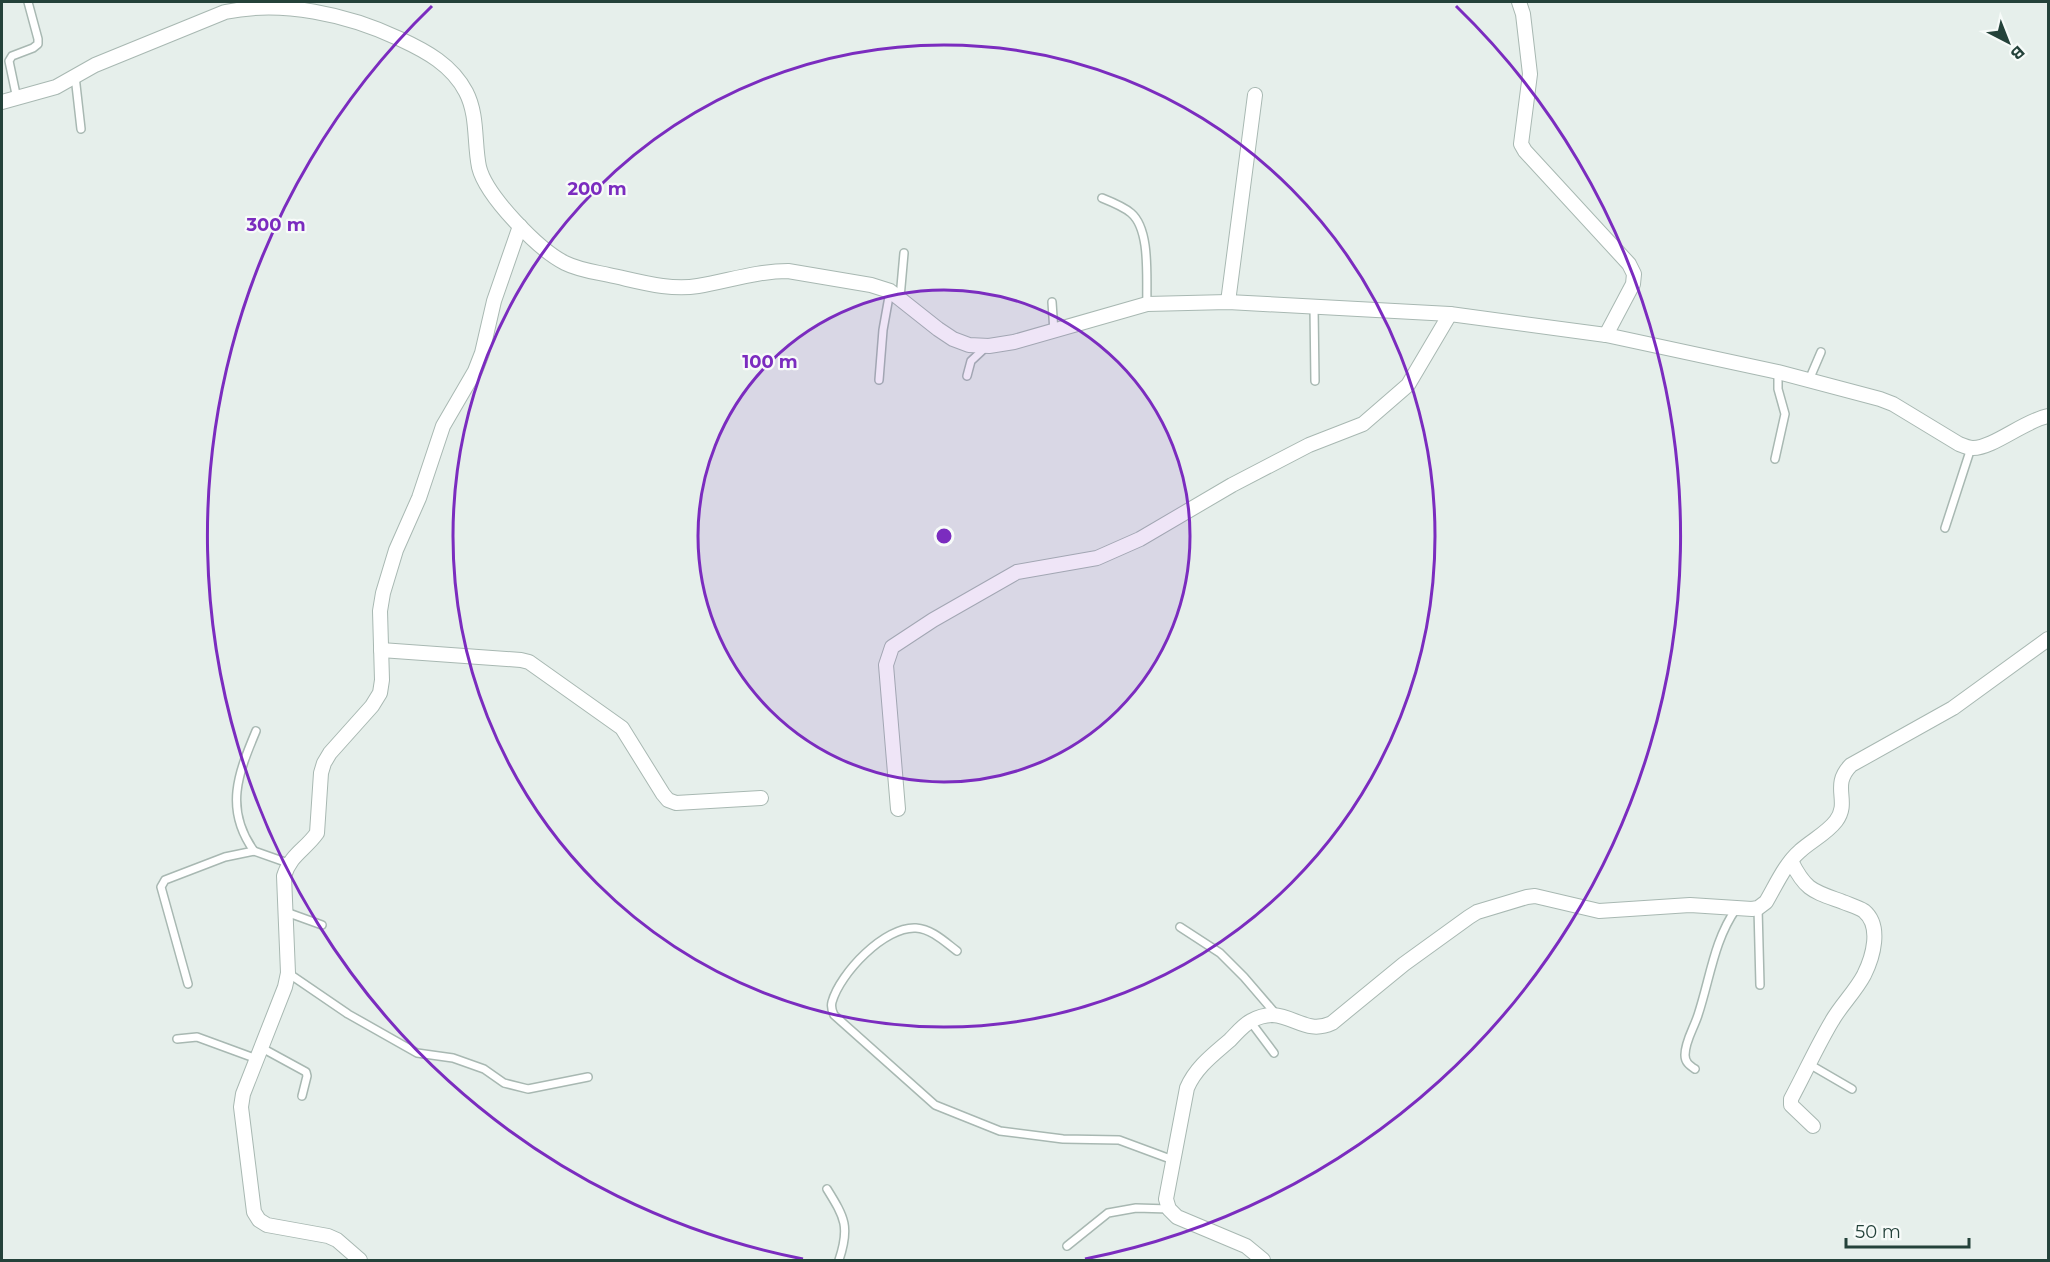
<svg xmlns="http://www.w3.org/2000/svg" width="2050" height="1262" viewBox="0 0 2050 1262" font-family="Montserrat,sans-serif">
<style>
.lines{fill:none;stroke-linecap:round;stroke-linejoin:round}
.lane-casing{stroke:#a8b8b2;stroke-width:10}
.street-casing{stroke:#a8b8b2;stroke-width:16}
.lane{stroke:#fff;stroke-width:7}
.street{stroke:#fff;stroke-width:14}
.ring{fill:none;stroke:#7b2cbf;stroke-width:3}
.centre{fill:#7b2cbf;stroke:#f7fbf9;stroke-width:3}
.ring-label{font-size:18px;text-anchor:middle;font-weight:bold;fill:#7b2cbf;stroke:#f7fbf9;stroke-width:4.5;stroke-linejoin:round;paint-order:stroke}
</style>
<rect width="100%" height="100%" fill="#e6efeb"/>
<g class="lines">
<!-- lane casing -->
<g class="lane-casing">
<g id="lane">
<polyline points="75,76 81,129"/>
<polyline points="17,99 9,61 12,56 33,48 38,44 38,39 28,2"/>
<path d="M1102 198C1112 202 1124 207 1131 213 1151 230 1146 279 1147 304"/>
<polyline points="900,298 904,253"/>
<polyline points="1052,302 1054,332"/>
<polyline points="1314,307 1315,381"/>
<polyline points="967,376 971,361 986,347"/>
<polyline points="879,380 883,330 890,291"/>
<polyline points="1809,380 1821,352"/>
<polyline points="1775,459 1785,414 1778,389 1778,372"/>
<polyline points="1945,528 1971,448"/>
<path d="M254 851C224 809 238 774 256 731"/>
<polyline points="1758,908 1760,985"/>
<polyline points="286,912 322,925"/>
<polyline points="1180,927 1220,953 1244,977 1275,1013"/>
<path d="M957 951C945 942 932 929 916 928 885 926 840 973 832 1002 831 1006 832 1011 834 1015L935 1105 1000 1131 1063 1139 1119 1140 1173 1160"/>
<polyline points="288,973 348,1014 417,1053 453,1058 484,1069 504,1083 528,1089 588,1077"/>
<polyline points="188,984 161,887 165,880 225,857 254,851 288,863"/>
<polyline points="1250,1021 1274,1053"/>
<polyline points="177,1039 197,1037 257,1059"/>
<polyline points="262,1048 306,1072 307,1076 302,1096"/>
<polyline points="1809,1064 1852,1089"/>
<path d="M1695 1069C1689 1065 1685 1062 1685 1055 1685 1041 1694 1028 1698 1015 1710 979 1714 940 1736 909"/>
<path d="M827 1189C845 1218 850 1227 839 1260"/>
<polyline points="1067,1246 1108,1213 1136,1208 1169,1209"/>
</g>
</g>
<!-- street casing -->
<g class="street-casing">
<g id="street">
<polyline points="1519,2 1523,14 1530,74 1521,144 1525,151 1629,264 1634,274 1633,284 1606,335"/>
<path d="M2 102 56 87 95 65 225 12C282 0 347 14 400 39 426 51 452 65 466 92 478 115 474 143 479 167 486 196 539 250 565 263 579 270 595 272 609 275 638 281 669 291 698 286 728 281 757 271 788 271L871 285 890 291 938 329 953 339 969 345 989 346 1014 342 1147 304 1228 302 1450 314 1606 335 1778 372 1880 399 1893 404 1959 444C1964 446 1969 448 1973 448 1993 448 2024 421 2048 416"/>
<polyline points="1228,302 1255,95"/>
<polyline points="381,650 521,660 529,662 622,728 663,794 668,800 676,803 761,798"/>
<polyline points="898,809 886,665 892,647 933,620 1017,572 1097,558 1140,539 1232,485 1309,445 1363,424 1408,385 1450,314"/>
<path d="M1791 861C1806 891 1813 891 1843 902 1850 905 1858 907 1864 911 1882 926 1873 957 1864 975 1855 992 1841 1005 1832 1021 1817 1046 1805 1073 1791 1099V1105L1813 1126"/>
<path d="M360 1260 337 1240 328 1236 267 1225 259 1220 254 1212 241 1107 243 1094 285 987 288 973 284 876C291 854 305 850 317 833L321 773 324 763 330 753 372 706 380 693 382 680 380 611 383 593 396 550 419 498 443 426 475 371 482 353 494 301 520 226"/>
<path d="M1263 1260 1246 1246 1177 1217 1169 1209 1166 1199 1187 1088C1196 1067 1214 1054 1230 1040 1237 1033 1243 1025 1251 1021 1258 1017 1265 1015 1273 1015 1296 1017 1308 1034 1332 1023L1404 964 1469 917 1477 912 1527 897 1535 896 1599 911 1690 905 1752 909 1758 908 1766 902C1776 885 1785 864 1800 851 1811 841 1827 833 1836 821 1851 801 1830 786 1851 765L1953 708 2048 639"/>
</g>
</g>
<!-- lane -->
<use href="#lane" class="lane"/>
<!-- street -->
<use href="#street" class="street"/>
</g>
<!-- distance rings -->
<circle cx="944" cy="536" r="246" fill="#7b2cbf" fill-opacity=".12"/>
<g class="ring">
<circle cx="944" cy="536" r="246"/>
<circle cx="944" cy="536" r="491"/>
<path d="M803 1259A737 737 0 0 1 432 6M1456 6A737 737 0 0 1 1085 1259"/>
</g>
<circle cx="944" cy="536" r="9" class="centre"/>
<g class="ring-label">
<text x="597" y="195">200 m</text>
<text x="276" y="231">300 m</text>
<text x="770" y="368">100 m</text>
</g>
<!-- border -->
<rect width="2050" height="1262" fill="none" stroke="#24423a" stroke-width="6"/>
<!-- north arrow -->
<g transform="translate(2008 42) rotate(138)" stroke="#f7fbf9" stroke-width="4.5" paint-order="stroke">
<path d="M0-4.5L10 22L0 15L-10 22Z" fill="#24423a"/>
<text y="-9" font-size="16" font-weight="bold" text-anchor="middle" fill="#24423a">B</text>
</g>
<!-- scale -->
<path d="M1846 1238v9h123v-9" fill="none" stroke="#24423a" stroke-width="3"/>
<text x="1855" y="1238" font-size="18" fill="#24423a" stroke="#f7fbf9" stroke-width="4.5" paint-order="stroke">50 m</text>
</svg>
